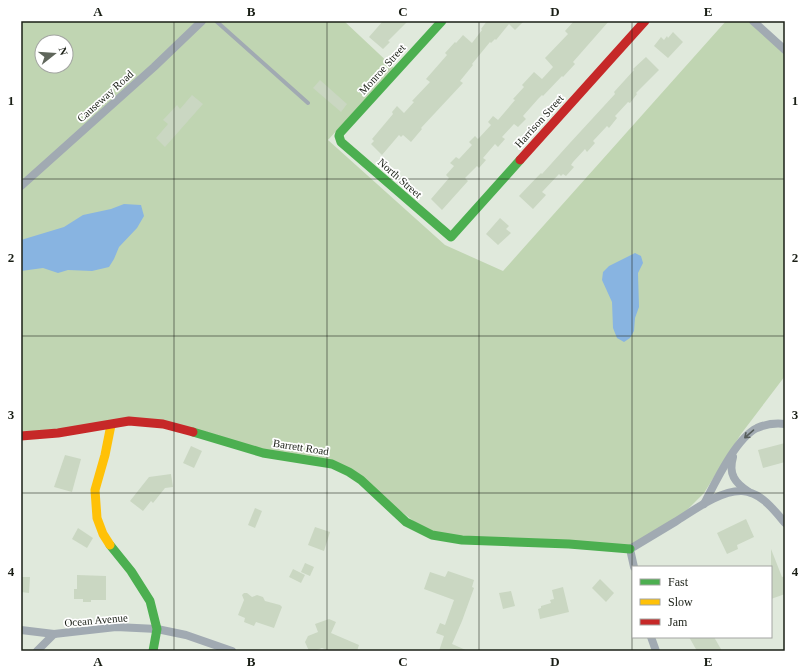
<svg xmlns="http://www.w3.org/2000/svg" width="806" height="672" viewBox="0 0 806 672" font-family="Georgia,serif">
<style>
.green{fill:#c0d5b2;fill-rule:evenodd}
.water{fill:#88b4e1}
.building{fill:#cad7c2}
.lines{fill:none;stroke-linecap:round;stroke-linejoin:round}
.lane{stroke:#a1aab2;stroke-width:4}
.street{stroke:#a1aab2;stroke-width:8}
.fast{stroke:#4caf50;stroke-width:9}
.slow{stroke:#ffc107;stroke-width:9}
.jam{stroke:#c62828;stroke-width:9}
.oneway{stroke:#575e5c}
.grid{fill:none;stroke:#1a1f16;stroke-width:1;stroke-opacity:0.55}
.labels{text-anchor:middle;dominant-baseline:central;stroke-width:3.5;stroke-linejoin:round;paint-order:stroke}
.street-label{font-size:11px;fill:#1a1f16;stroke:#fff}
.neatline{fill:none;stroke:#1a1f16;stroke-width:1.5}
.grid-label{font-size:13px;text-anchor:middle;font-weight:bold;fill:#1a1f16}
</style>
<rect width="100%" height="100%" fill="#e0e9dc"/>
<!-- green -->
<path class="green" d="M21 21H344L394 68 328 140 445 245 503 271 726 21H752L785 51V376L741 434 704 493 675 522 629 546 432 535 349 472 146 423 21 436ZM42 42H66V66H42Z"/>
<!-- water -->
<g class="water">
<polygon points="124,204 141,205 144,216 137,228 119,247 114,259 109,267 92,271 68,270 58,273 43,268 21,271 21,240 64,227 83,215 111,209"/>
<polygon points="635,253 641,256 643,263 638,273 639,307 635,318 634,331 630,338 624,342 617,338 613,328 612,302 602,280 603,272 609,266"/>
</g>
<!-- building -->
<g class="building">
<polygon points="383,21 408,21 388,41 390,42 383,49 369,37"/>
<polygon points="487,21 524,21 515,30 509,24 496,40 495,39 491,43 490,42 472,64 473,65 460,81 463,83 421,128 422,129 411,142 403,135 401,137 399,135 382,155 371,144 374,141 372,139 393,114 392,112 397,106 404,113 414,102 412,101 430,82 426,79 447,55 445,53 455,42 456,43 463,35 472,43 482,30 481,29"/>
<polygon points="574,21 609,21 573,62 575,64 563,77 562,76 543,96 542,95 538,99 523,116 526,119 518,127 514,124 502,137 505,139 498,147 495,144 483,158 486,160 479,168 477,166 465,178 468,181 442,210 431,199 449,178 446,175 454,166 450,163 456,157 459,159 472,145 469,142 475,136 478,139 491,125 488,122 493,116 498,120 515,100 513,99 524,87 522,85 534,72 542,79 553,67 545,58 568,34 565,31"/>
<polygon points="673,32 683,42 668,58 654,46 661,37 664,40 667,36 668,38"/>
<polygon points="646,57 659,70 636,93 637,94 630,103 628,102 617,114 615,116 617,118 609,128 607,126 593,141 595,143 587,152 585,149 573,162 571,165 574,167 566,176 563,174 561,176 559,174 542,192 546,195 533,209 519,196 541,173 542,174 569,144 615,94 614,92 634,70 633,69"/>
<polygon points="320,80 347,104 341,112 313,88"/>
<polygon points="192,95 203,104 165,147 156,138 168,124 163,120 177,105 180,109"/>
<polygon points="500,218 509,226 506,229 511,233 498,245 486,234"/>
<polygon points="785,443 785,462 763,468 758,450"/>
<polygon points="191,446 202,451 194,468 183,463"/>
<polygon points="65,455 81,459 72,492 54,487"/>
<polygon points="171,474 173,487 165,488 153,503 151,501 143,511 130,501 149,477"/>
<polygon points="255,508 262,511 255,528 248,525"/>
<polygon points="746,519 754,537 737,545 738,549 727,554 717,533"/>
<polygon points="315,527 330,532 324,551 308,545"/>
<polygon points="78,528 93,538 87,548 72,539"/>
<polygon points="771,549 782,577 785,576 785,594 771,599"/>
<polygon points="305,563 314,567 310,576 301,572"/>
<polygon points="293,569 305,575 301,583 289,577"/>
<polygon points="448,571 474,580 472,587 474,588 462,621 452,644 468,651 439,651 444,636 436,633 440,623 445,625 454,600 424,589 430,572 445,577"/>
<polygon points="77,575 106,576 106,600 91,600 91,602 83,602 83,599 74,599 74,589 77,589"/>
<polygon points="21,577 30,577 29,593 21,592"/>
<polygon points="600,579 614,593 606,602 592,588"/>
<polygon points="563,587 569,612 540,619 538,609 541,608 541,606 551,603 550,600 554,599 552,590"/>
<polygon points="511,591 515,606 503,609 499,593"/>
<polygon points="244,593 247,593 252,597 257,595 263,597 265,601 280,605 282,607 274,628 256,622 254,626 244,622 245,618 238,615 244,600 242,595"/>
<polygon points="329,619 336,622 331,633 359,645 357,651 330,651 322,648 314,651 309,651 305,642 308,636 318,632 315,624"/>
<polygon points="689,637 714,637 722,651 697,651"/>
</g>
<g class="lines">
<!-- lane -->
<polyline class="lane" points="216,21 308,103"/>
<!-- street -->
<g class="street">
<polyline points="753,21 785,50"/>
<polyline points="21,186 154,67 202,21"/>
<path d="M733 457C728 474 735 483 749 492"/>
<path d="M704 504C715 483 736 438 757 428 766 424 776 423 785 424"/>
<path d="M634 567 630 549C645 540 660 531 675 522 693 511 720 490 742 491 761 492 774 510 785 523"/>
<polyline points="21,630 54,634"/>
<polyline points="651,637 656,651"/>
<polyline points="37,651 54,634 116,627 157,629 186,635 232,651"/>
</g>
<!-- fast -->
<g class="fast">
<polyline points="442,21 340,133 339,136 341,142 451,237 520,160"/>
<polyline points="193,432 263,453 332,464 349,472 361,480 406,522 432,535 462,540 569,544 630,549"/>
<polyline points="110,545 131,571 150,601 157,629 153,651"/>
</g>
<!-- slow -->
<polyline class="slow" points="110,545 103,534 97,518 95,490 105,455 111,425"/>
<!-- jam -->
<g class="jam">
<polyline points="520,160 645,21"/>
<polyline points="21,436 58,433 129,421 163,424 193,432"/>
</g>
</g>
<!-- one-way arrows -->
<defs><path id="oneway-shaft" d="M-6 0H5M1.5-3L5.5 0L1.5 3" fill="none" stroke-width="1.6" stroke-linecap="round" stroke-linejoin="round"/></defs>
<use class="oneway" href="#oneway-shaft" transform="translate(749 434) rotate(139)"/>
<!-- grid -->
<path class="grid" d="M174 21V651M327 21V651M479 21V651M632 21V651M21 179H785M21 336H785M21 493H785"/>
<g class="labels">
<!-- street labels -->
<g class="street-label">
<text transform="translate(382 69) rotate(-48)">Monroe Street</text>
<text transform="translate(105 96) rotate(-42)">Causeway Road</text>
<text transform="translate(539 121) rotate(-48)">Harrison Street</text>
<text transform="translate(400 178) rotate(41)">North Street</text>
<text transform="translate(301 447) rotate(9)">Barrett Road</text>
<text transform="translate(96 620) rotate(-5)">Ocean Avenue</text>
</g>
</g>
<!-- border -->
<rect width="806" height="672" fill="none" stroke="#ffffff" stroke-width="44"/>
<!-- legend -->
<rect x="632" y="566" width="140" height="72" fill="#ffffff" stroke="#a3a5a2"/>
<rect x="640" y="579" width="20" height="6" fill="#4caf50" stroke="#a3a5a2"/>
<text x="668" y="586" font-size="12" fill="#1a1f16">Fast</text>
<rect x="640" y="599" width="20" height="6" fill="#ffc107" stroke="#a3a5a2"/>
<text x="668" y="606" font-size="12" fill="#1a1f16">Slow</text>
<rect x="640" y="619" width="20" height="6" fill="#c62828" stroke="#a3a5a2"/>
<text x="668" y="626" font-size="12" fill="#1a1f16">Jam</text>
<!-- north arrow -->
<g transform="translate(54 54) rotate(73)"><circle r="19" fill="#ffffff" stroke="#a3a5a2"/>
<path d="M0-3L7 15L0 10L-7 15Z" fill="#5f665b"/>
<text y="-6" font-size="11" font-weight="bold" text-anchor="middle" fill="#1a1f16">N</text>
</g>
<rect x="22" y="22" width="762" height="628" class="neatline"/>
<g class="grid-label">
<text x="98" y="16">A</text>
<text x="251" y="16">B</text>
<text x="403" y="16">C</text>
<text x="555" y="16">D</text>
<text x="708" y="16">E</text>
<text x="11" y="105">1</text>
<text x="795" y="105">1</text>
<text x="11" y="262">2</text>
<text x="795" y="262">2</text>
<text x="11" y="419">3</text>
<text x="795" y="419">3</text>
<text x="11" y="576">4</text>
<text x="795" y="576">4</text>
<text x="98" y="666">A</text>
<text x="251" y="666">B</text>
<text x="403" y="666">C</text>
<text x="555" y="666">D</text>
<text x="708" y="666">E</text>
</g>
</svg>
